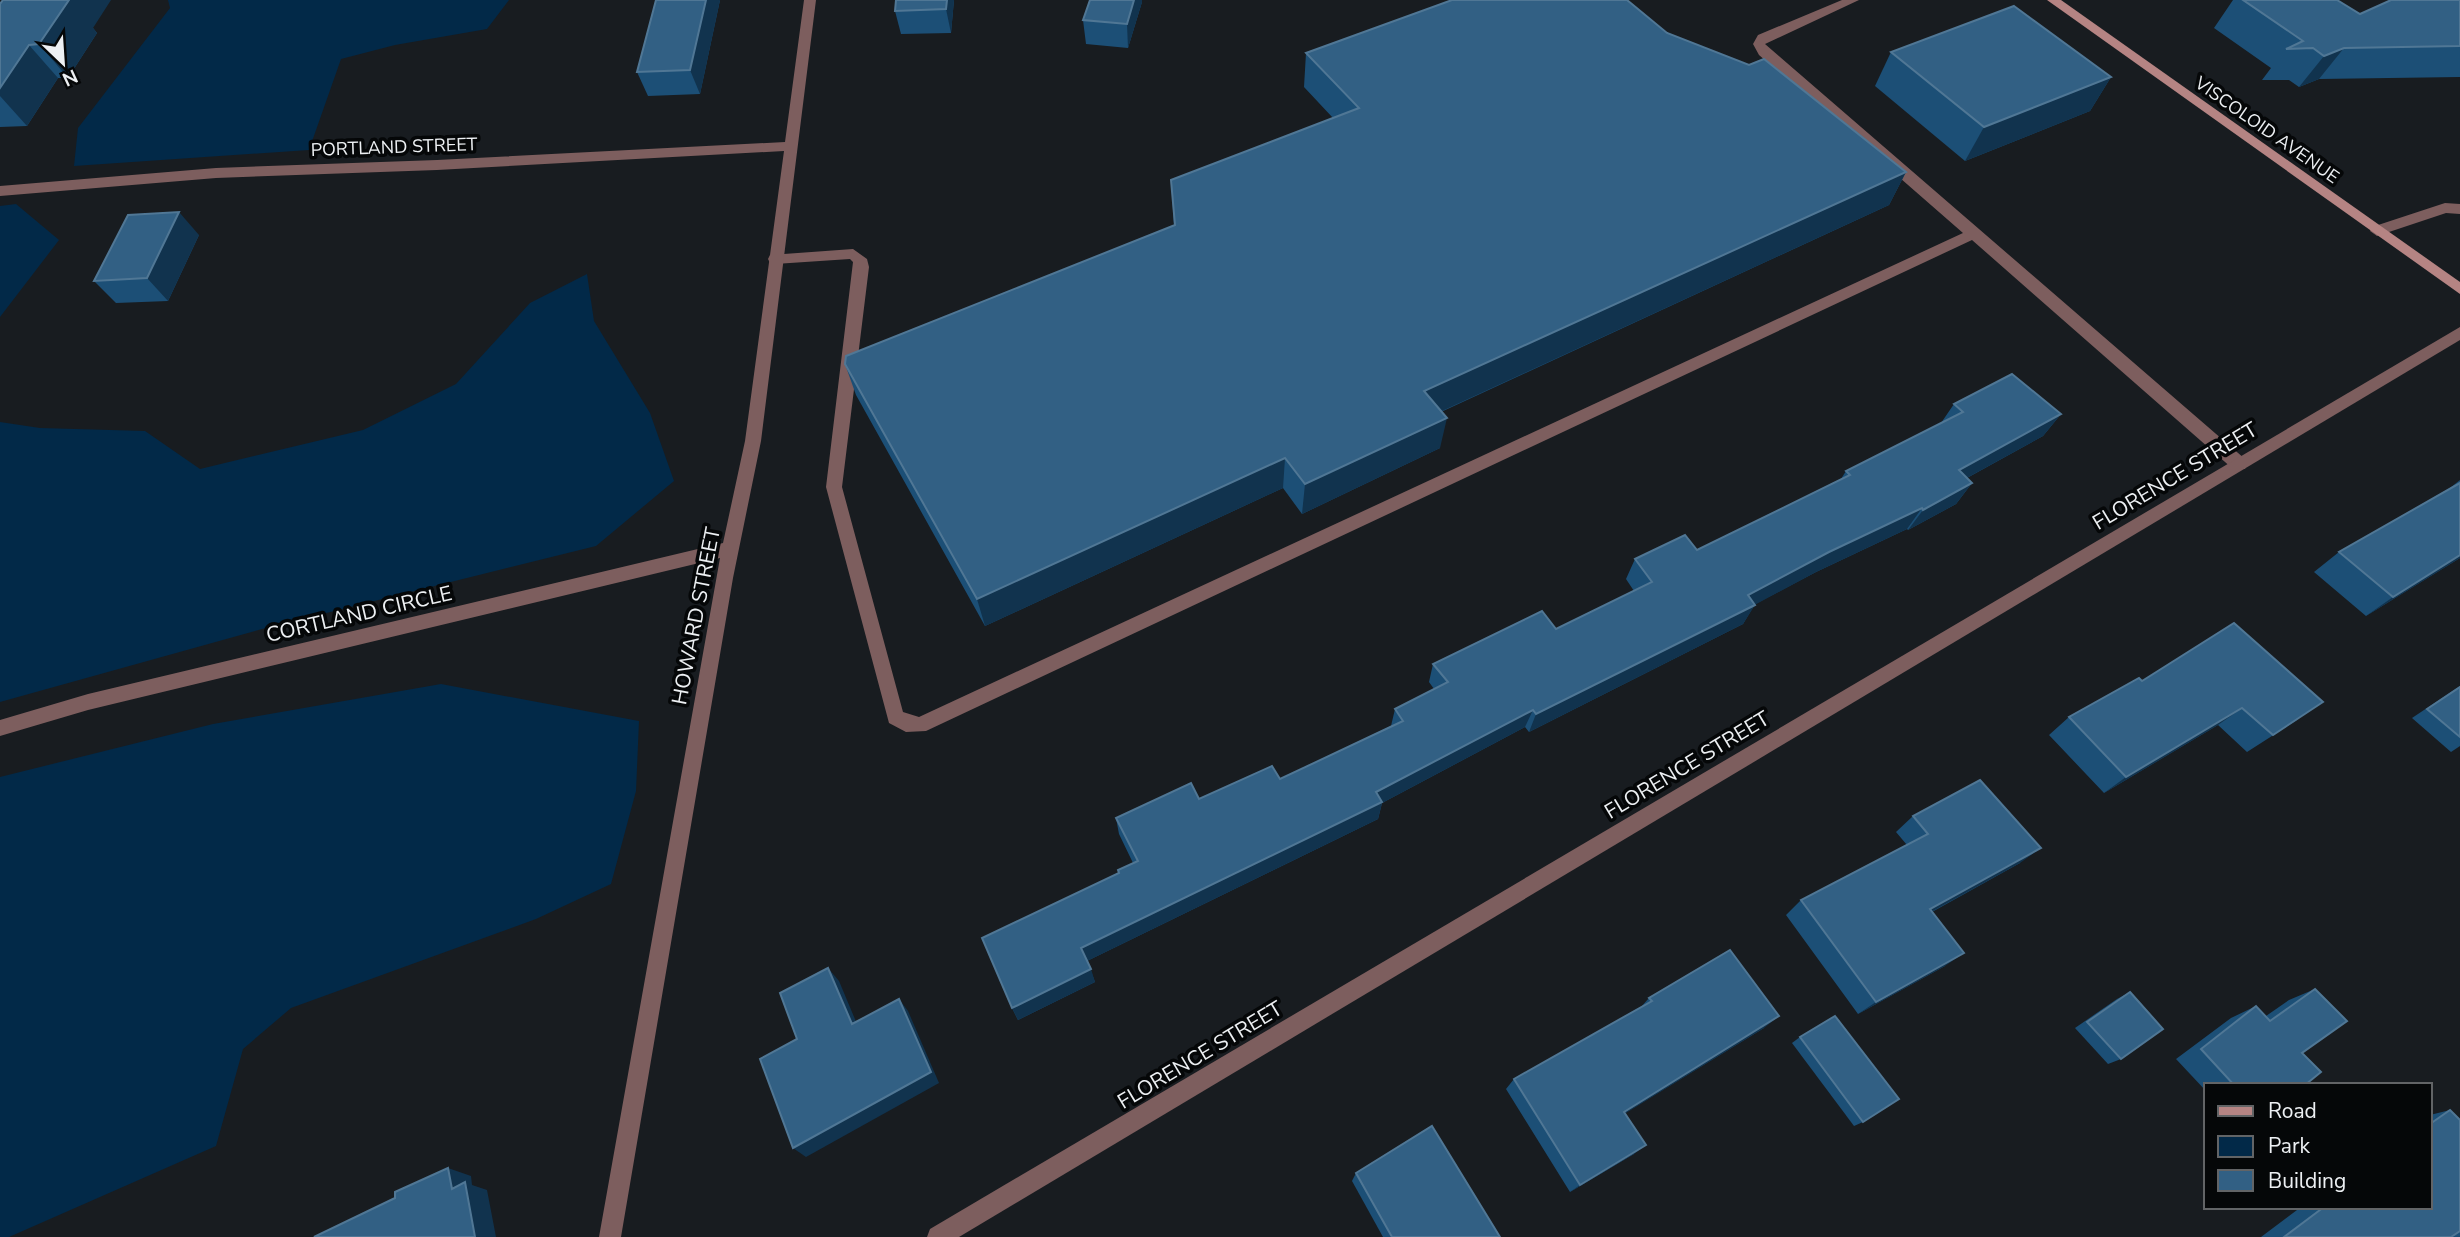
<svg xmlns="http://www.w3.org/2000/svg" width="2460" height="1237" viewBox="0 0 2460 1237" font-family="'Nunito Sans',sans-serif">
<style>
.green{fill:#022948}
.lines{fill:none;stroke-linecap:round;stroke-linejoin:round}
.lane{fill:#7d5e5e;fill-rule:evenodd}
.street{fill:#7d5e5e;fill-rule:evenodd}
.secondary{fill:#b58483;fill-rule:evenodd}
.wall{fill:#1c4f76}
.shaded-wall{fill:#11334e}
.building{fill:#326084;stroke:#507795;stroke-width:2}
.labels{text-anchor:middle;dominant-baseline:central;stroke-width:7;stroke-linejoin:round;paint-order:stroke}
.far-street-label{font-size:18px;fill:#edf0f3;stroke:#050708}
.street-label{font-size:21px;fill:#edf0f3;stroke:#050708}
</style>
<rect width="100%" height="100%" fill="#181c20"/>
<!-- green -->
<g class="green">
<polygon points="168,0 509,0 487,29 395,45 341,59 309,150 74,166 78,128 170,8"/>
<polygon points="16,204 59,240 0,317 0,206"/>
<polygon points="587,274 594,321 650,413 674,481 596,546 262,629 0,702 0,422 40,428 145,431 200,469 363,430 456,384 530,303"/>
<polygon points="441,684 639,721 636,791 611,884 536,919 291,1008 243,1049 216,1146 9,1237 0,1237 0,777 213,724"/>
</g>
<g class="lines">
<!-- lane -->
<g class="lane">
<polygon points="1842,0 1859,0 1765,44 2245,459 2247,464 2245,469 2233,469 1972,240 926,731 906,732 889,723 826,487 853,262 850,259 775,264 770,263 768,259 770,255 853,249 867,259 869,267 842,487 903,712 919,717 1963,233 1759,55 1753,44 1758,35"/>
<polygon points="2445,203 2460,204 2460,214 2446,213 2377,236 2370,231 2372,227"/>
</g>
<!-- street -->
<g class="street">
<polygon points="804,0 816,0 761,441 733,578 621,1237 599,1237 720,558 88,710 0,736 0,720 88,694 723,543 745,441 784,151 437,170 216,178 0,196 0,186 216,168 437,160 785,142"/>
<polygon points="2460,327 2460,340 959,1237 927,1237 930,1229"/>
</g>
<!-- secondary -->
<polygon class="secondary" points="2047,0 2061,0 2460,282 2460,294"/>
</g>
<!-- wall -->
<g class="wall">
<polygon points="720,0 700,94 648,96 637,72"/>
<polygon points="954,0 951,33 901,34 895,11"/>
<polygon points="2233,0 2337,0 2360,14 2460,0 2460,77 2319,79 2299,87 2289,80 2262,80 2271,68 2214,28"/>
<polygon points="1142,2 1128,48 1086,44 1083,20"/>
<polygon points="0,4 93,28 97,33 68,78 58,78 27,126 0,127"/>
<polygon points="1667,33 1906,172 1889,205 1441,412 1440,448 1302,514 1283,488 985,626 856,395 845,364 1174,226 1171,180 1333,118 1304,87 1306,53"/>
<polygon points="1891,52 2111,77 2090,111 1965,161 1875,86"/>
<polygon points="199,235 168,301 116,303 94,281"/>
<polygon points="1954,404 2061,414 2043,436 1967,478 1972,483 1956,504 1908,530 1907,529 1816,572 1755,604 1743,624 1529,732 1525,727 1382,803 1378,819 1087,961 1095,982 1018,1020 1012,1008 1119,873 1118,870 1133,863 1119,834 1116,818 1280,779 1391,726 1395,709 1434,689 1429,682 1433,664 1556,629 1634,591 1626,579 1635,559 1697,550 1841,479 1846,471 1941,423"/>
<polygon points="2460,480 2460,558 2366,616 2314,572 2339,552 2450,488"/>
<polygon points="2142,681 2297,720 2247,752 2218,725 2104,793 2049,735 2069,717"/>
<polygon points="2460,686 2460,746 2451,752 2412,718"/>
<polygon points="1913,816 2020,863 1932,912 1945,966 1858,1014 1786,915 1801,900 1907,845 1896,832"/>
<polygon points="2315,989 2302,1053 2305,1085 2206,1085 2206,1091 2176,1059 2231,1018 2256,1006 2266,1016 2289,1000"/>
<polygon points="2130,992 2121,1059 2108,1064 2075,1028 2117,999"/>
<polygon points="1649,998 1764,1028 1625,1113 1634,1154 1570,1192 1506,1089 1514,1079 1641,1007"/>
<polygon points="1800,1037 1863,1122 1854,1126 1792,1043"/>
<polygon points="2450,1110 2460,1120 2460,1237 2261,1237 2301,1207 2430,1207 2430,1115"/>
<polygon points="1356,1173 1500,1237 1383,1237 1352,1181"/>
</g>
<!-- shaded-wall -->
<g class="shaded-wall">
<polygon points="63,0 111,0 93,28 97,33 68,78 39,44"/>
<polygon points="706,0 720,0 700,94 690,70"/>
<polygon points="947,0 954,0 951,33 946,9"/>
<polygon points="1134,0 1142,0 1142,2 1128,48 1127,24"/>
<polygon points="29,45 58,78 27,126 0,96 0,88"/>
<polygon points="2344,48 2319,79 2299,87 2324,56"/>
<polygon points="2111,77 2090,111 1965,161 1984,127"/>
<polygon points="1906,172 1889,205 1418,422 1424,391"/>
<polygon points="179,212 199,235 168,301 147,278"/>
<polygon points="2061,414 2043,436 1943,491 1959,470"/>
<polygon points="1447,418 1440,448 1302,514 1305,484"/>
<polygon points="1285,458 1283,488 985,626 977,599"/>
<polygon points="1972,483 1956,504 1908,530 1923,510"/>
<polygon points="1922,508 1907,529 1816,572 1749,608 1755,605 1743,624 1529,732 1536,714 1748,595 1829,552"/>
<polygon points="2460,555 2460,558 2366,616 2393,597"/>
<polygon points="2242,708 2218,725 2104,793 2126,777"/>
<polygon points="1533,710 1525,727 1382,803 1378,819 1085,962 1081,948"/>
<polygon points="2041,848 2020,863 1911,923 1930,909"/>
<polygon points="1964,953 1945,966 1858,1014 1876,1002"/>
<polygon points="828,968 839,981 862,1036 852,1024"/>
<polygon points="1091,969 1095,982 1018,1020 1012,1008"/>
<polygon points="899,999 908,1011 939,1083 806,1157 793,1148"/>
<polygon points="1779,1016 1764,1028 1613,1121 1624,1112"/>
<polygon points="1646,1145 1634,1154 1570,1192 1580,1185"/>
<polygon points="448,1168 471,1176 472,1185 487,1190 496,1237 475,1237 452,1189"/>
</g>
<!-- building -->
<g class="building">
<polygon points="3,0 69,0 39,44 29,45 0,88 0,4"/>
<polygon points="656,0 706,0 690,70 637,72"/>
<polygon points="896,0 947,0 946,9 895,11"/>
<polygon points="1090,0 1134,0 1127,24 1083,20"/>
<polygon points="1452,0 1627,0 1667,33 1749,65 1764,59 1906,172 1424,391 1447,418 1305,484 1285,458 977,599 845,364 846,356 1175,225 1171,180 1359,108 1306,53"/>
<polygon points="2243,0 2337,0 2360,14 2391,0 2460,0 2460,46 2344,48 2324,56 2313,48 2286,49 2303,41"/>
<polygon points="2014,6 2111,77 1984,127 1891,52"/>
<polygon points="179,212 147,278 94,281 128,215"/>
<polygon points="2012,374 2061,414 1959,470 1972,483 1923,510 1922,508 1829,552 1748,595 1755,605 1536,714 1533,710 1376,792 1382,802 1081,948 1091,969 1012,1008 982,938 1119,873 1118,870 1138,861 1116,818 1191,783 1199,799 1272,766 1280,779 1403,721 1395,709 1448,682 1433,664 1542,611 1556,629 1652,582 1635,559 1685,535 1697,550 1850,475 1846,471 1963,412 1954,404"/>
<polygon points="2460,483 2460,555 2393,597 2339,552"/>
<polygon points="2234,623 2323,702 2273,735 2242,708 2126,777 2069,717 2139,678 2142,681"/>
<polygon points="2460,687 2460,737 2427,709"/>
<polygon points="1980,780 2041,848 1930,909 1964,953 1876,1002 1801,900 1928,834 1913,816"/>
<polygon points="1730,950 1779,1016 1624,1112 1646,1145 1580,1185 1514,1079 1652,1001 1649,998"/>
<polygon points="828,968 852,1024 899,999 931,1072 793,1148 760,1059 797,1039 780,993"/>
<polygon points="2315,989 2347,1021 2302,1053 2321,1072 2305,1085 2234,1085 2201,1049 2256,1006 2270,1021"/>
<polygon points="2130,992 2163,1029 2121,1059 2087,1022"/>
<polygon points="1835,1016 1899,1099 1863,1122 1800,1037"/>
<polygon points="2450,1110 2460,1120 2460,1231 2451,1237 2284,1237 2324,1207 2430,1207 2430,1124"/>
<polygon points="1432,1126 1500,1237 1392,1237 1356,1173"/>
<polygon points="448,1168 452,1189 465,1182 475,1237 314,1237 395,1198 395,1192"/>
</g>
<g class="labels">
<!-- far-street labels -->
<g class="far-street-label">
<text transform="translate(2267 130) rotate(35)">VISCOLOID AVENUE</text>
<text transform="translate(394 147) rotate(-2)">PORTLAND STREET</text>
</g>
<!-- street labels -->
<g class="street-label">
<text transform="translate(2175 476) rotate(-31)">FLORENCE STREET</text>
<text transform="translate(359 614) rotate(-13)">CORTLAND CIRCLE</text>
<text transform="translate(696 616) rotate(-79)">HOWARD STREET</text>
<text transform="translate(1687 765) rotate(-31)">FLORENCE STREET</text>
<text transform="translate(1200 1055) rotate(-31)">FLORENCE STREET</text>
</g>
</g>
<!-- legend -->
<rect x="2204" y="1083" width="228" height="126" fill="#050708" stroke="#626466" stroke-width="2"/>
<rect x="2218" y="1106" width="35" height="10" fill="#b58483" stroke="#626466" stroke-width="2"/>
<text x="2268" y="1118" font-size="21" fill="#edf0f3">Road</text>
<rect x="2218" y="1136" width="35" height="21" fill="#022948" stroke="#626466" stroke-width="2"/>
<text x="2268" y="1153" font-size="21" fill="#edf0f3">Park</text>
<rect x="2218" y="1170" width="35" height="21" fill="#326084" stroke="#626466" stroke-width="2"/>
<text x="2268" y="1188" font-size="21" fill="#edf0f3">Building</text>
<!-- north arrow -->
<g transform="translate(63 63) rotate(155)" stroke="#050708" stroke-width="5" paint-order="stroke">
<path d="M0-5L12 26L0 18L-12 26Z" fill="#edf0f3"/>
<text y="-10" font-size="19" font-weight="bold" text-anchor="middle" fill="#edf0f3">N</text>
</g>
</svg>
